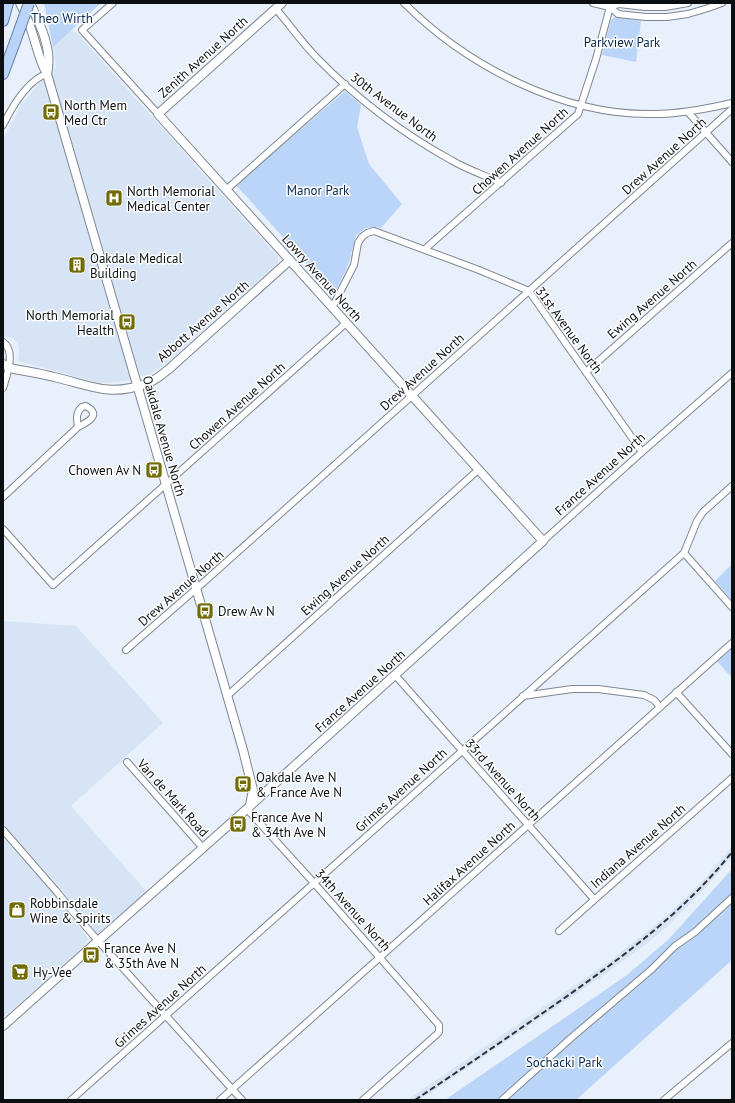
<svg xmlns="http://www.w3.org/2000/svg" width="735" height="1103" viewBox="0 0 735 1103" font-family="'PT Sans',sans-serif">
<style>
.built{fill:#d7e4f5}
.green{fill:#bbd5f8}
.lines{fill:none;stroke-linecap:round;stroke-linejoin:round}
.minor-casing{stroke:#7f8791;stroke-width:8}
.tertiary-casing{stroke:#7f8791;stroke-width:10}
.primary-casing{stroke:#5f7da4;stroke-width:12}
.minor{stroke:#fff;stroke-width:6}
.tertiary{stroke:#fff;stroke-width:8}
.primary{stroke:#b9d4f8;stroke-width:10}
.rail{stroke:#2e3236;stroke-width:2;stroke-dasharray:6 3;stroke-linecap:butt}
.primary-bridge-casing{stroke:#5f7da4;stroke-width:12;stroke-linecap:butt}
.primary-bridge{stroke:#b9d4f8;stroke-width:10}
.labels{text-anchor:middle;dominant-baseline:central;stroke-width:3;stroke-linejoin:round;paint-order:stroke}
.park-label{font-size:13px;fill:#072851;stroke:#fff}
.street-label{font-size:13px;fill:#0c0f12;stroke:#fff}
.poi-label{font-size:13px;fill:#0c0f12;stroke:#fff;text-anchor:start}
</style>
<rect width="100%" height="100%" fill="#e8f0fc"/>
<!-- built -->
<g class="built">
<polygon points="71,30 76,32 278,257 278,264 164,365 150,374 120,382 100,383 18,361 19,352 18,344 13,338 3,336 3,140 21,105 39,84 56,67 53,47 60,36"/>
<polygon points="3,621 76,626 163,723 71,806 147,892 99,933 96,933 72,904 61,889 3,824"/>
<polygon points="3,837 54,894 71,917 86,935 88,940 82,948 3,1018"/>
<polygon points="732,846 732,857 708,885 671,923 645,945 595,981 420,1100 407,1100 606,964 663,919 702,882"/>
</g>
<!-- green -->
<g class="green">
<polygon points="44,3 101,3 53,47"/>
<polygon points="615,17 641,21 636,62 602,55 611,20"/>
<polygon points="345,91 361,105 357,127 369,164 402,204 381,228 375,227 366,228 356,235 348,266 334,294 236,185"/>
<polygon points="732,564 732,600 715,581"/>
<polygon points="732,649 732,678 717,661"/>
<polygon points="732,869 732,960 576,1100 445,1100 627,975 669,939"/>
</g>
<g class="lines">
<!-- minor casing -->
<g class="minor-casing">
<g id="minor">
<polyline points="113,3 82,30 158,114"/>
<path d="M404 3C467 66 563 116 654 114 680 114 706 109 732 103"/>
<polyline points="593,3 610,7 618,14 646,17 667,17 688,14 708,8 722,3"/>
<polyline points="610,7 619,4 645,7 665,7 688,3"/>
<path d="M276 9C290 25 302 43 317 58 356 98 402 133 451 160 466 169 484 175 501 183"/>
<polyline points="688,112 732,162"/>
<path d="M3 125C12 107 27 80 47 74"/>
<polyline points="226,190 345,84"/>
<polyline points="425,249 578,114 596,59 611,3"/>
<polyline points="332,308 354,265 358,243 362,237 367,233 374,231 479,270 529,291 642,452"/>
<path d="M3 342C16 351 7 375 3 388"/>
<polyline points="586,372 732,243"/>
<path d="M3 497 78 427C88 422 102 415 86 406L82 407C75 413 77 420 78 427"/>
<polyline points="3,529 53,585 346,323"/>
<polyline points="543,541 642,452 732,373"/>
<polyline points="684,553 732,607"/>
<polyline points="126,650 204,582 732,109"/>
<polyline points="395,675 594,899"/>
<polyline points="676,692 732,754"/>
<polyline points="227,696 478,470"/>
<polyline points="523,696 572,689 598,689 644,695 654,700 660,707"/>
<polyline points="127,762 203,848"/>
<polyline points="247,809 314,883 439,1025 439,1032 436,1035 363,1100"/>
<polyline points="3,830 57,892 74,913 93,935 242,1100"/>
<polyline points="559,931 732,778"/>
<polyline points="71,1100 684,553 697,521 703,512 732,486"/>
<polyline points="220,1100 732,643"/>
<polyline points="502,1100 571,1038 652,969 675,946 695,932 732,898"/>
<polyline points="664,1100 732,1043"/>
</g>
</g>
<!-- tertiary casing -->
<g class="tertiary-casing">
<g id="tertiary">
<path d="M20 3C25 13 29 22 32 32 37 47 39 60 47 74L243 750 253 790 250 805"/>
<path d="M30 3C40 24 53 50 47 74"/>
<path d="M3 364 9 368C24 371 39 373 54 377 89 385 109 397 145 384 154 382 162 374 169 369L290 260"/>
<polyline points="3,1026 98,941 240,815 543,541 158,114 282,3"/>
</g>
</g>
<!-- primary casing -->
<g class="primary-casing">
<g id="primary">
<polyline points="3,21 8,3"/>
<polyline points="3,74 15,42"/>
</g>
</g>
<!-- minor -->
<use href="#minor" class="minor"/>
<!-- tertiary -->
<use href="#tertiary" class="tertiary"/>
<!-- primary -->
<use href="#primary" class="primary"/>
<!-- rail -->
<path class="rail" d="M415 1100C465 1067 514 1033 563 999 624 956 685 911 732 852"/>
<!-- primary-bridge casing -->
<g class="primary-bridge-casing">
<polyline id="primary-bridge" points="15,42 29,3"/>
</g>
<!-- primary-bridge -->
<use href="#primary-bridge" class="primary-bridge"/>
</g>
<!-- icons -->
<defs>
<g id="bus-square" transform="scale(0.9)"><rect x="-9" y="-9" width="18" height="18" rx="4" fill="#706b05" stroke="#fff"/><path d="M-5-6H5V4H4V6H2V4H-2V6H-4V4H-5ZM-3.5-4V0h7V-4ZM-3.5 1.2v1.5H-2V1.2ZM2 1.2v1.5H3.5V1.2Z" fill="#fff"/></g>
<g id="hospital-square" transform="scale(0.9)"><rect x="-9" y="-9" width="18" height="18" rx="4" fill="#706b05" stroke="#fff"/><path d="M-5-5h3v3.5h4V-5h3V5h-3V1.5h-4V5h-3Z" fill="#fff"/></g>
<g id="building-square" transform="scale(0.9)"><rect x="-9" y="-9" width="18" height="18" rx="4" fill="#706b05" stroke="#fff"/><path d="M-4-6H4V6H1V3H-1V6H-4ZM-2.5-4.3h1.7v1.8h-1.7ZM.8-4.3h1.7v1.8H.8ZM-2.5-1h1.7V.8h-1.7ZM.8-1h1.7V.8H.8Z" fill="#fff"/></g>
<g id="shop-square" transform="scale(0.9)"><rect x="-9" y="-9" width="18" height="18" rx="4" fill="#706b05" stroke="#fff"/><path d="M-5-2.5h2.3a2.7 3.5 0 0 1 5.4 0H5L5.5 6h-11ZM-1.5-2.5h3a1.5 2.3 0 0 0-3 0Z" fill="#fff"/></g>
<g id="supermarket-square" transform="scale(0.9)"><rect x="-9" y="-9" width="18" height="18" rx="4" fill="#706b05" stroke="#fff"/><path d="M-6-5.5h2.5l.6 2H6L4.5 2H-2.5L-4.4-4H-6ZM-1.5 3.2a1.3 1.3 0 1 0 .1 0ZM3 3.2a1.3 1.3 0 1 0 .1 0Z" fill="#fff"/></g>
</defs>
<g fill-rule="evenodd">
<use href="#bus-square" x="51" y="112"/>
<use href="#hospital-square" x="114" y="198"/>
<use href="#building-square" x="77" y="265"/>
<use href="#bus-square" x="127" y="322"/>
<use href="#bus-square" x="154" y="470"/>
<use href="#bus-square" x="205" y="611"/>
<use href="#bus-square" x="243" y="784"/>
<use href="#bus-square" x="238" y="824"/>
<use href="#shop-square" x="17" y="910"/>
<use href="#bus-square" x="91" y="955"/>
<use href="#supermarket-square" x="20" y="972"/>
</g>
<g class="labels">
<!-- park labels -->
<g class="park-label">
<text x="62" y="18">Theo Wirth</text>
<text x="622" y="42">Parkview Park</text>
<text x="318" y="190">Manor Park</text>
<text x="564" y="1062">Sochacki Park</text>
</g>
<!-- street labels -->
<g class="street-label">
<text transform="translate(203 57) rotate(-42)">Zenith Avenue North</text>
<text transform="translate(394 107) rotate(37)">30th Avenue North</text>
<text transform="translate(520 151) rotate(-42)">Chowen Avenue North</text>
<text transform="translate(664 156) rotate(-42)">Drew Avenue North</text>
<text transform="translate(322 278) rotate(48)">Lowry Avenue North</text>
<text transform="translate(652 299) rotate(-41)">Ewing Avenue North</text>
<text transform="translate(203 321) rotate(-41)">Abbott Avenue North</text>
<text transform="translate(569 330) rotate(54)">31st Avenue North</text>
<text transform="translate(422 372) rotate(-42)">Drew Avenue North</text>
<text transform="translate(237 406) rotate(-42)">Chowen Avenue North</text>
<text transform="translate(164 436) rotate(74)">Oakdale Avenue North</text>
<text transform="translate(600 474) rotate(-42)">France Avenue North</text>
<text transform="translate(345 575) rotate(-42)">Ewing Avenue North</text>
<text transform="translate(181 588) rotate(-41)">Drew Avenue North</text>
<text transform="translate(360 691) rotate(-42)">France Avenue North</text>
<text transform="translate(503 780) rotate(48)">33rd Avenue North</text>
<text transform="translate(401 790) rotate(-42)">Grimes Avenue North</text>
<text transform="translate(173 798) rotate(48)">Van de Mark Road</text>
<text transform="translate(638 846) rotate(-41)">Indiana Avenue North</text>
<text transform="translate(469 863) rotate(-42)">Halifax Avenue North</text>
<text transform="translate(353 910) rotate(48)">34th Avenue North</text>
<text transform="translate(160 1006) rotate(-42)">Grimes Avenue North</text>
</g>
<!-- poi labels -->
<g class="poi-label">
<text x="64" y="105">North Mem<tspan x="64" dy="15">Med Ctr</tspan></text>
<text x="127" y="191">North Memorial<tspan x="127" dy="15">Medical Center</tspan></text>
<text x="90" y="258">Oakdale Medical<tspan x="90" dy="15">Building</tspan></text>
<text x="114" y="315" text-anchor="end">North Memorial<tspan x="114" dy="15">Health</tspan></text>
<text x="141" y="470" text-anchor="end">Chowen Av N</text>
<text x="218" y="611">Drew Av N</text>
<text x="256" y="777">Oakdale Ave N<tspan x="256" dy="15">&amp; France Ave N</tspan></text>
<text x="251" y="817">France Ave N<tspan x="251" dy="15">&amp; 34th Ave N</tspan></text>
<text x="30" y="903">Robbinsdale<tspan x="30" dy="15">Wine &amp; Spirits</tspan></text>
<text x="104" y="948">France Ave N<tspan x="104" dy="15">&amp; 35th Ave N</tspan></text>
<text x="33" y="972">Hy-Vee</text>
</g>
</g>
<!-- border -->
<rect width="735" height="1103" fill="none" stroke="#0c0f12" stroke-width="8"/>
</svg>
